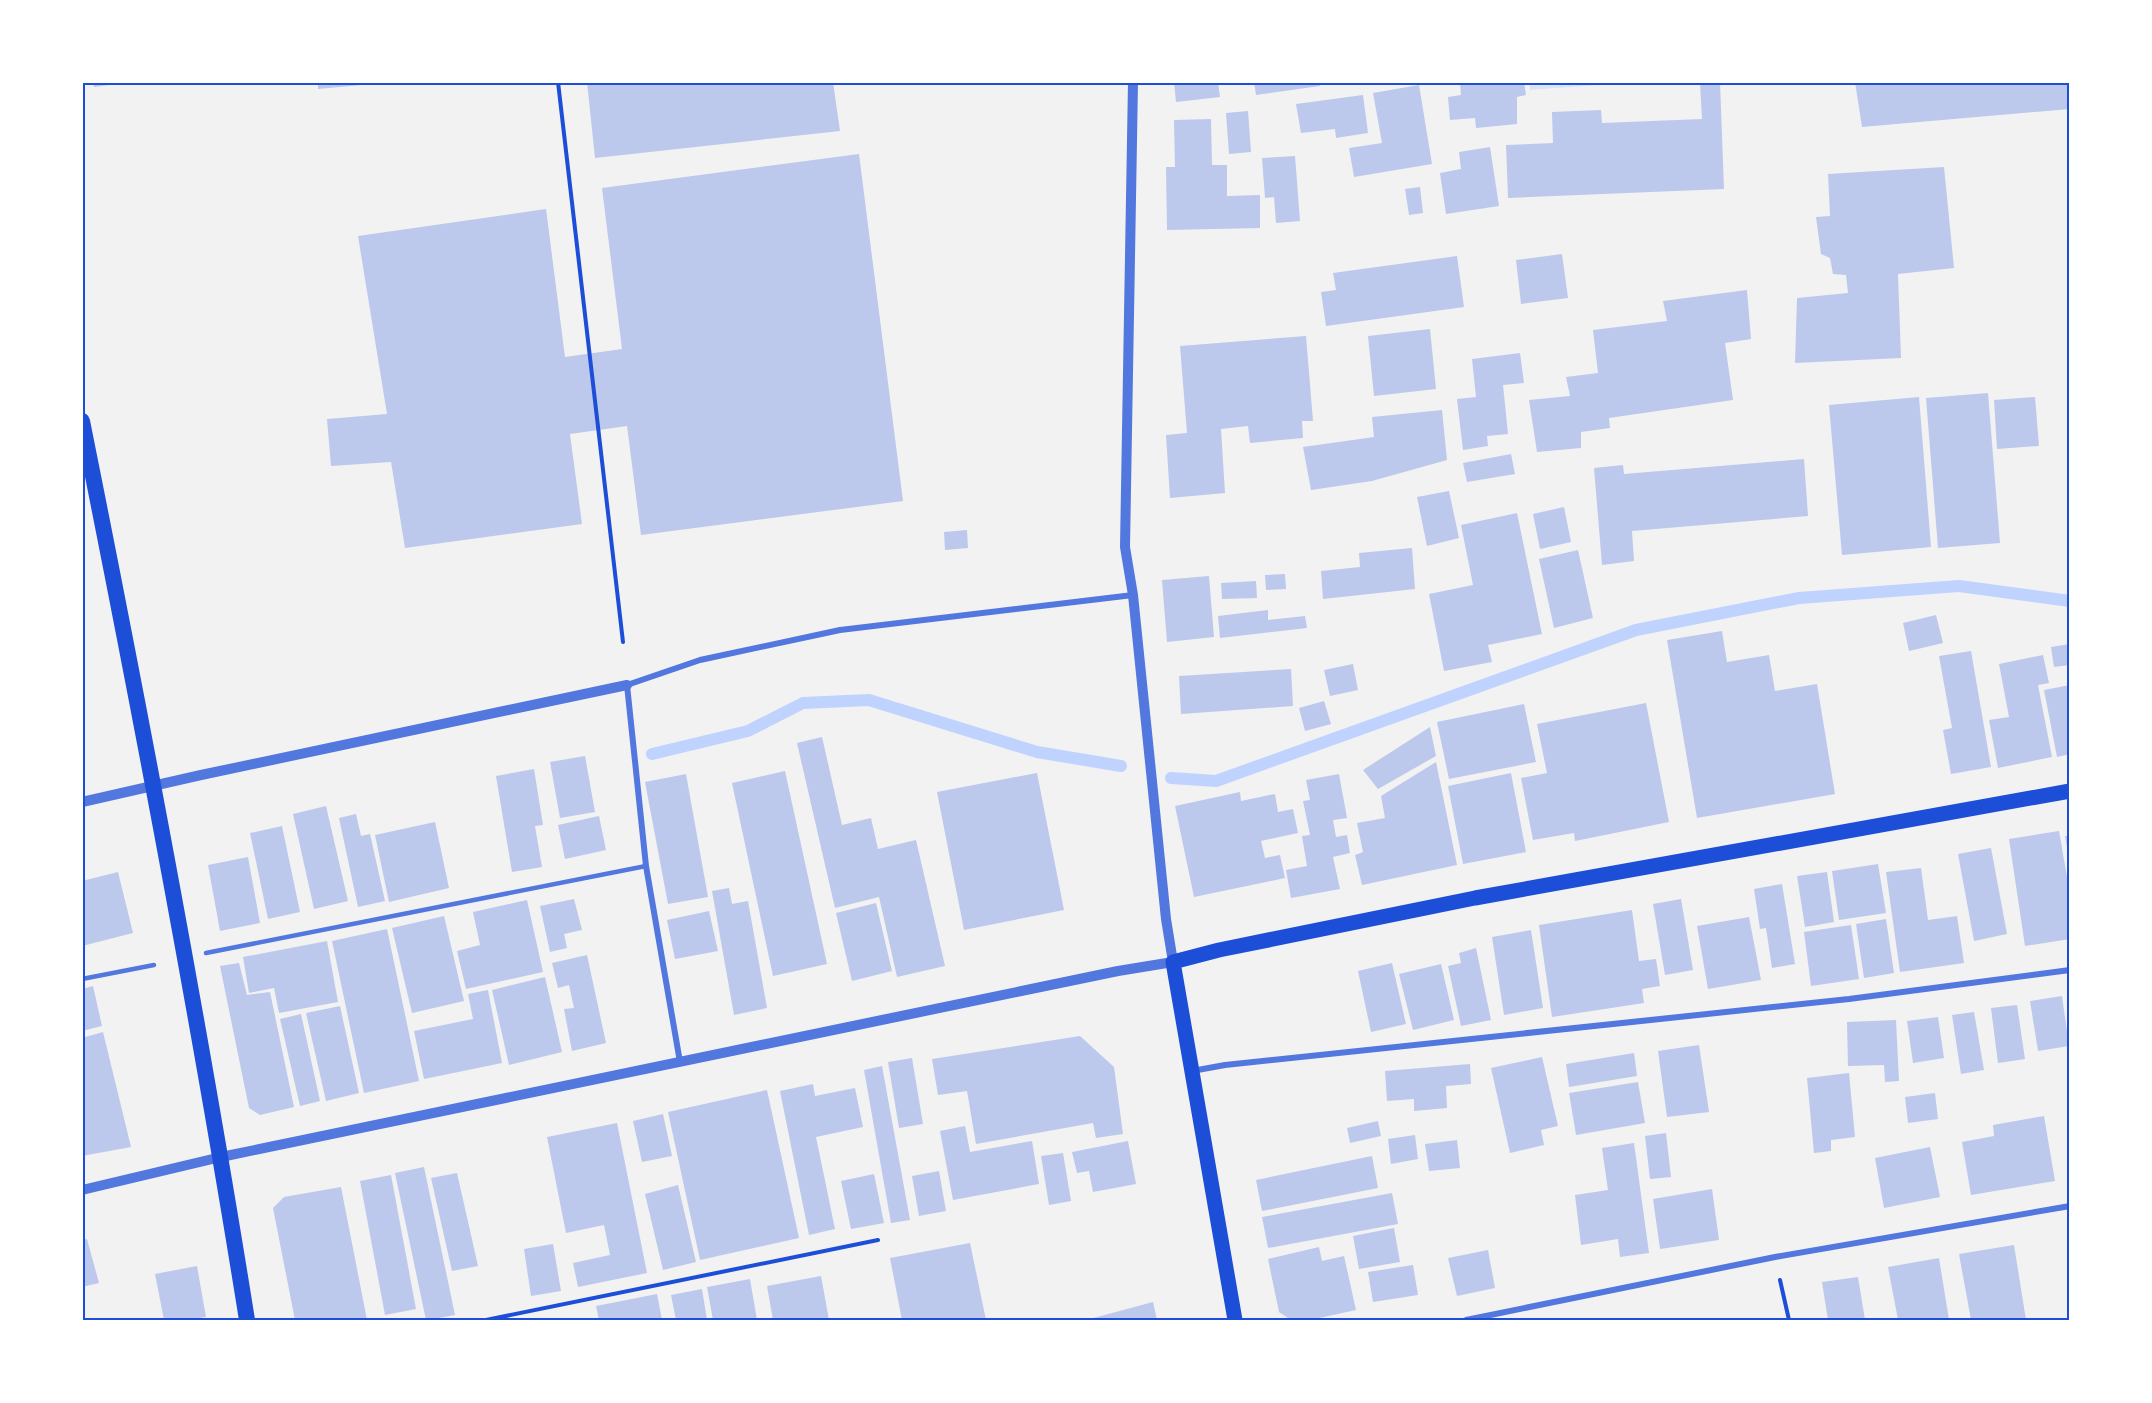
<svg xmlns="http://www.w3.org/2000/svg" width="2152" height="1403" viewBox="0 0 2152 1403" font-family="'Work Sans',sans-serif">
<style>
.green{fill:#dbe4f7}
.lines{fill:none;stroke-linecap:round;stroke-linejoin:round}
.stream{stroke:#bfd3fe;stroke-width:12}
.building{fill:#bdc9ec}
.path{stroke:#1d4ed8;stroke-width:4}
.service{stroke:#5277de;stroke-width:4.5}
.minor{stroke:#5277de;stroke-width:6}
.tertiary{stroke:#5277de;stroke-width:10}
.primary{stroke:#1d4ed8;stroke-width:15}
.trunk{stroke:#1d4ed8;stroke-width:16}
.neatline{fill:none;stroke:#1d4ed8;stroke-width:2}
</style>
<rect width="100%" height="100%" fill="#f2f2f2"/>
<!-- green -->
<polygon class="green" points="1530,82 1625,82 1625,83 1530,90"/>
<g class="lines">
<!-- stream -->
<g class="stream">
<polyline points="652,754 748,731 803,703 869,700 1037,752 1121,766"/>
<polyline points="1171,778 1216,781 1636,630 1799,598 1959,586 2070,601"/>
</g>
</g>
<!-- building -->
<g class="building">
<polygon points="93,82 116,82 116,84 94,87"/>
<polygon points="318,82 372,82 372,84 318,89"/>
<polygon points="587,82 833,82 840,131 595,158"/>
<polygon points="1174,82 1218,82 1220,97 1176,102"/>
<polygon points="1254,82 1319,82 1320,86 1256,95"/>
<polygon points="1460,82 1524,82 1526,95 1517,97 1517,124 1476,128 1475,118 1450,120 1448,97 1461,95"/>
<polygon points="1720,82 1724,189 1508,198 1506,145 1553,143 1552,112 1601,110 1602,123 1702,119 1700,83"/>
<polygon points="1855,82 2070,82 2070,109 1862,127"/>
<polygon points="1419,85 1432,164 1354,177 1349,148 1382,143 1373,93"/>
<polygon points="1363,95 1368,133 1336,138 1335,129 1301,133 1296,104"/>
<polygon points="1248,111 1251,152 1229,154 1226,113"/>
<polygon points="1211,119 1212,165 1227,165 1227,196 1260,195 1260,228 1167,230 1166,167 1175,167 1174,120"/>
<polygon points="1490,147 1499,206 1446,214 1440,173 1461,169 1459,152"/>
<polygon points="859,154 903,501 641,535 627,426 570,434 582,524 405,548 391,462 331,466 327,419 387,414 358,236 546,209 565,357 622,349 602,188"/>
<polygon points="1295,156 1300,221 1276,223 1274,197 1265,198 1262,158"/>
<polygon points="1944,167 1954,268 1898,274 1901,358 1795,363 1797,298 1848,293 1846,275 1833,274 1830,258 1821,254 1816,217 1830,216 1828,174"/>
<polygon points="1420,187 1423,213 1409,215 1405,189"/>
<polygon points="1562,254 1568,298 1521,304 1516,260"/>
<polygon points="1457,256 1464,307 1326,326 1321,292 1336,290 1333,273"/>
<polygon points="1747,290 1751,339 1725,343 1733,400 1609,418 1610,428 1581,432 1581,448 1537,452 1529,400 1570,396 1566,377 1598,373 1593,330 1667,321 1663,301"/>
<polygon points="1430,329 1436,389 1374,396 1368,336"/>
<polygon points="1306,336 1313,421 1302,421 1303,438 1250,443 1248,426 1221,429 1225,493 1170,498 1166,435 1187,433 1180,346"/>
<polygon points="1520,353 1524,383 1503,385 1508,434 1487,436 1488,446 1463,450 1457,399 1476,397 1472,359"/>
<polygon points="1988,393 2000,543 1938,548 1926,398"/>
<polygon points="1919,397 1931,547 1842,555 1829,405"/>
<polygon points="2035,397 2039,446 1997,449 1994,400"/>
<polygon points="1442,410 1447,460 1372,481 1311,490 1303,447 1374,437 1372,417"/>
<polygon points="1511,454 1515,474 1467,482 1463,463"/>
<polygon points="1804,459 1808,516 1632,531 1634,561 1602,565 1594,468 1623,465 1624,474"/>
<polygon points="1449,491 1459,538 1427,546 1417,497"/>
<polygon points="1564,507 1571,542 1540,549 1533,514"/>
<polygon points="1517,513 1542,634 1488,645 1492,662 1444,671 1429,594 1473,585 1461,525"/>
<polygon points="967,530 968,548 945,550 944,532"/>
<polygon points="1412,548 1415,589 1323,599 1321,571 1360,567 1359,553"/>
<polygon points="1578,550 1593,618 1554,628 1539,559"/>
<polygon points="1285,574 1286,589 1266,590 1265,575"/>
<polygon points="1209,576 1214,637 1167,642 1162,580"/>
<polygon points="1256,581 1257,598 1222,599 1221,583"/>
<polygon points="1268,610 1268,620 1305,616 1307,628 1220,638 1218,616"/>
<polygon points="1936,615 1943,643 1909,651 1903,623"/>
<polygon points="1722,631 1727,662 1769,655 1775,691 1817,684 1835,794 1697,818 1667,640"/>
<polygon points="2070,644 2070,665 2054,667 2051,647"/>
<polygon points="1971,651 1991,767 1951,774 1943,730 1952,728 1939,656"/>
<polygon points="2043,655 2049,683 2038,685 2052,757 1998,768 1989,720 2009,717 1999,664"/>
<polygon points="1353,664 1358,690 1330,696 1324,670"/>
<polygon points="1291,669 1293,706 1181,714 1179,676"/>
<polygon points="2070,685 2070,754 2057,757 2044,690"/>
<polygon points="1324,701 1331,724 1305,731 1299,708"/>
<polygon points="1646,703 1669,822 1575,841 1574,833 1533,840 1521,778 1547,773 1537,724"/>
<polygon points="1524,704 1536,762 1449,779 1437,722"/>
<polygon points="1430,727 1436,756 1378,789 1363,770"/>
<polygon points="822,737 842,825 871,818 878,849 916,840 945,966 897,977 879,897 835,908 797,743"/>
<polygon points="585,756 595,812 560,818 550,762"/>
<polygon points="1436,762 1457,865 1362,885 1355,855 1363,852 1357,823 1385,818 1381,796"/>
<polygon points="534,769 543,825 535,826 542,867 512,872 496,776"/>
<polygon points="785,771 827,964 773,976 732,783"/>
<polygon points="1037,773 1064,910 964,930 937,792"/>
<polygon points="1511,773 1526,852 1463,864 1448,786"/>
<polygon points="686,774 708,897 668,904 645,782"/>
<polygon points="1339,774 1347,818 1333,820 1336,837 1347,835 1350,853 1333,857 1340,889 1291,898 1286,870 1307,866 1302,836 1310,835 1303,801 1310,800 1306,780"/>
<polygon points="1240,792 1241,801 1275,794 1278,812 1293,809 1298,833 1261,841 1265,858 1280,855 1285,878 1194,897 1175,806"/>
<polygon points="326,806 348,901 314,909 293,814"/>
<polygon points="356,814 361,836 370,834 385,901 358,907 339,818"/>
<polygon points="599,816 606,850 565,859 558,825"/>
<polygon points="435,822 449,888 389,902 375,835"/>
<polygon points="282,826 300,912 268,919 250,833"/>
<polygon points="2059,831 2070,894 2070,939 2025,946 2009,839"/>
<polygon points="2065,836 2070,836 2070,853 2068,853"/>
<polygon points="1991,848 2007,934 1974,941 1958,854"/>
<polygon points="248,857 260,923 220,931 208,865"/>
<polygon points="1878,864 1886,913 1839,920 1832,871"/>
<polygon points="1921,868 1928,920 1957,916 1964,963 1900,972 1886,872"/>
<polygon points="118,872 133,933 82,946 82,881"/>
<polygon points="1827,872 1834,922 1805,927 1797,876"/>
<polygon points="1782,884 1795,964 1772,968 1766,928 1760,929 1754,889"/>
<polygon points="729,888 732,904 748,901 767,1008 734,1015 712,891"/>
<polygon points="574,899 582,930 564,934 567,948 550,952 540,906"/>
<polygon points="1681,899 1693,970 1665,975 1653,904"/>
<polygon points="527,900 543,972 466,989 457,951 480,945 473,912"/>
<polygon points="876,903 892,971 852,981 836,913"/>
<polygon points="1632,910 1639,961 1656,959 1660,986 1642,989 1644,1003 1552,1017 1539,925"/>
<polygon points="709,911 718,951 675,959 667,920"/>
<polygon points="444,916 464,1001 412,1013 392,928"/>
<polygon points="1749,917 1761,980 1708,989 1697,926"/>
<polygon points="1886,919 1894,973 1864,978 1856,924"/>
<polygon points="1851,925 1859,979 1811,986 1804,932"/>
<polygon points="387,929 419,1081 364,1093 332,941"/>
<polygon points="1531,930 1543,1008 1504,1015 1492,937"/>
<polygon points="327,941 338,1002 279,1013 274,988 249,993 243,957"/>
<polygon points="1476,948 1491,1020 1461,1026 1448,966 1461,963 1459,953"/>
<polygon points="587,955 606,1043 572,1051 564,1009 574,1008 569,985 558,988 552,963"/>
<polygon points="239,963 247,995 270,992 294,1107 260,1115 249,1108 220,966"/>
<polygon points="1392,963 1406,1024 1371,1032 1358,971"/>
<polygon points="1441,964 1454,1020 1413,1030 1399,974"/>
<polygon points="545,977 562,1052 509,1065 492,990"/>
<polygon points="93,986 102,1026 82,1031 82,989"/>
<polygon points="488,990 502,1063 424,1079 414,1031 473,1019 468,994"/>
<polygon points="2062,996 2069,1046 2038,1051 2030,1001"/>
<polygon points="2017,1005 2025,1059 1998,1063 1991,1008"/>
<polygon points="340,1006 359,1093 326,1101 306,1013"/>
<polygon points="1974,1012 1984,1070 1961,1074 1952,1015"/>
<polygon points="301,1014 320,1101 300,1106 280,1019"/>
<polygon points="1938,1017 1944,1058 1913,1063 1907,1021"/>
<polygon points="1896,1020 1899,1081 1885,1082 1884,1065 1848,1066 1847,1022"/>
<polygon points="103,1032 131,1147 82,1156 82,1038"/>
<polygon points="1080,1036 1114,1067 1123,1134 1096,1138 1093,1123 976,1144 967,1091 938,1095 932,1059"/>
<polygon points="1699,1045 1709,1112 1667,1117 1658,1051"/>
<polygon points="1634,1053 1637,1076 1569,1087 1566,1064"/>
<polygon points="1542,1057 1558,1126 1541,1130 1544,1145 1510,1153 1491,1068"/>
<polygon points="912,1058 923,1124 899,1128 888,1062"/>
<polygon points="1470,1064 1471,1084 1446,1086 1447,1108 1414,1111 1414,1099 1387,1101 1385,1071"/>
<polygon points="882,1066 910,1220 891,1223 864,1070"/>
<polygon points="1849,1073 1855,1137 1831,1140 1831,1151 1814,1153 1807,1078"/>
<polygon points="1638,1082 1645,1123 1576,1135 1569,1093"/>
<polygon points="813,1084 815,1096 855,1088 863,1127 816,1137 835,1229 809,1235 780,1091"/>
<polygon points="767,1090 799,1238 700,1260 668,1112"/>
<polygon points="1935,1093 1938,1119 1908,1123 1905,1097"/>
<polygon points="663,1114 672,1156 642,1162 633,1121"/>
<polygon points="2044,1116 2055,1181 1971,1195 1962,1142 1994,1136 1993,1125"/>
<polygon points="1378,1121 1381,1136 1350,1143 1347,1128"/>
<polygon points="617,1123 647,1273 578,1287 573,1263 610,1255 604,1225 566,1233 547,1137"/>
<polygon points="965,1126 970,1152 1032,1141 1039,1184 953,1200 940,1131"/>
<polygon points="1666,1133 1671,1177 1650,1179 1645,1136"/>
<polygon points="1415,1135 1418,1159 1391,1164 1388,1139"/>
<polygon points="1457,1140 1460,1168 1429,1171 1425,1144"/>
<polygon points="1128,1141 1136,1184 1093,1192 1089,1171 1077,1173 1072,1152"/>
<polygon points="1634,1143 1649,1253 1620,1257 1618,1239 1581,1245 1575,1195 1608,1190 1602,1148"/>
<polygon points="1930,1147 1940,1197 1884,1208 1875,1158"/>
<polygon points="1063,1153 1071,1201 1049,1205 1041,1156"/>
<polygon points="1372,1156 1378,1188 1262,1211 1256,1180"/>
<polygon points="424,1167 455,1315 428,1320 426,1320 395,1173"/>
<polygon points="939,1171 946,1211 919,1216 912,1176"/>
<polygon points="457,1173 478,1266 452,1271 431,1178"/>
<polygon points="874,1174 884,1223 851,1229 841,1181"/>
<polygon points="391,1175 416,1309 385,1315 360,1181"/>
<polygon points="678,1185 696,1262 663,1270 645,1194"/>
<polygon points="341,1187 367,1320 295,1320 273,1208 284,1197"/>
<polygon points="1712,1189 1719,1240 1660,1249 1653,1199"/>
<polygon points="1392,1193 1398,1224 1268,1248 1262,1217"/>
<polygon points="1394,1228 1400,1262 1359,1269 1353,1236"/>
<polygon points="87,1239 99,1283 82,1287 82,1240"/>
<polygon points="970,1243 986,1320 902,1320 890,1258"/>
<polygon points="553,1244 561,1291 531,1296 524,1249"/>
<polygon points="2014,1245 2026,1320 1971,1320 1959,1254"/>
<polygon points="1319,1247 1322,1261 1344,1256 1356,1310 1310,1320 1291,1320 1279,1312 1268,1259"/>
<polygon points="1488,1250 1495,1288 1457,1296 1448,1258"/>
<polygon points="1939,1258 1949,1320 1898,1320 1888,1267"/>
<polygon points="1413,1265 1418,1295 1373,1302 1368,1272"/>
<polygon points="197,1266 206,1317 187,1320 164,1320 155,1274"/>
<polygon points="821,1276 829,1320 773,1320 767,1286"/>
<polygon points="1858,1277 1865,1320 1828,1320 1822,1282"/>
<polygon points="750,1279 757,1320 713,1320 707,1287"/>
<polygon points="702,1289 707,1320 676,1320 671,1295"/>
<polygon points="657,1294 662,1320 599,1320 596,1306"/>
<polygon points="1153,1302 1157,1320 1086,1320"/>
</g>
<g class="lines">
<!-- path -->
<g class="path">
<polyline points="558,82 623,642"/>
<polyline points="1780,1280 1789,1320"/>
<polyline points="486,1320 878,1240"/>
</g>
<!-- service -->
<g class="service">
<polyline points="206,953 646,866"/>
<polyline points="82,979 154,965"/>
</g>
<!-- minor -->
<g class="minor">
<polyline points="680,1062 646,866 627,685 700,660 840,630 1133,595"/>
<polyline points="1192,1071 1225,1065 1849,999 2070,970"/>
<polyline points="1466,1320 1775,1257 2070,1206"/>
</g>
<!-- tertiary -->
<g class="tertiary">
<polyline points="82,802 201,775 627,685"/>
<polyline points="82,1190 221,1157 1118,971 1173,962 1166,919 1133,595 1125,547 1133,82"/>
</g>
<!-- primary -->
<polyline class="primary" points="1235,1320 1173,962 1219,950 1475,898 2070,791"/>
<!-- trunk -->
<path class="trunk" d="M82 421C142 720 199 1019 247 1320"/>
</g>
<!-- border -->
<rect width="2152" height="1403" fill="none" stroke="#ffffff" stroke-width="168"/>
<rect x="84" y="84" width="1984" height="1235" class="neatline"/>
</svg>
